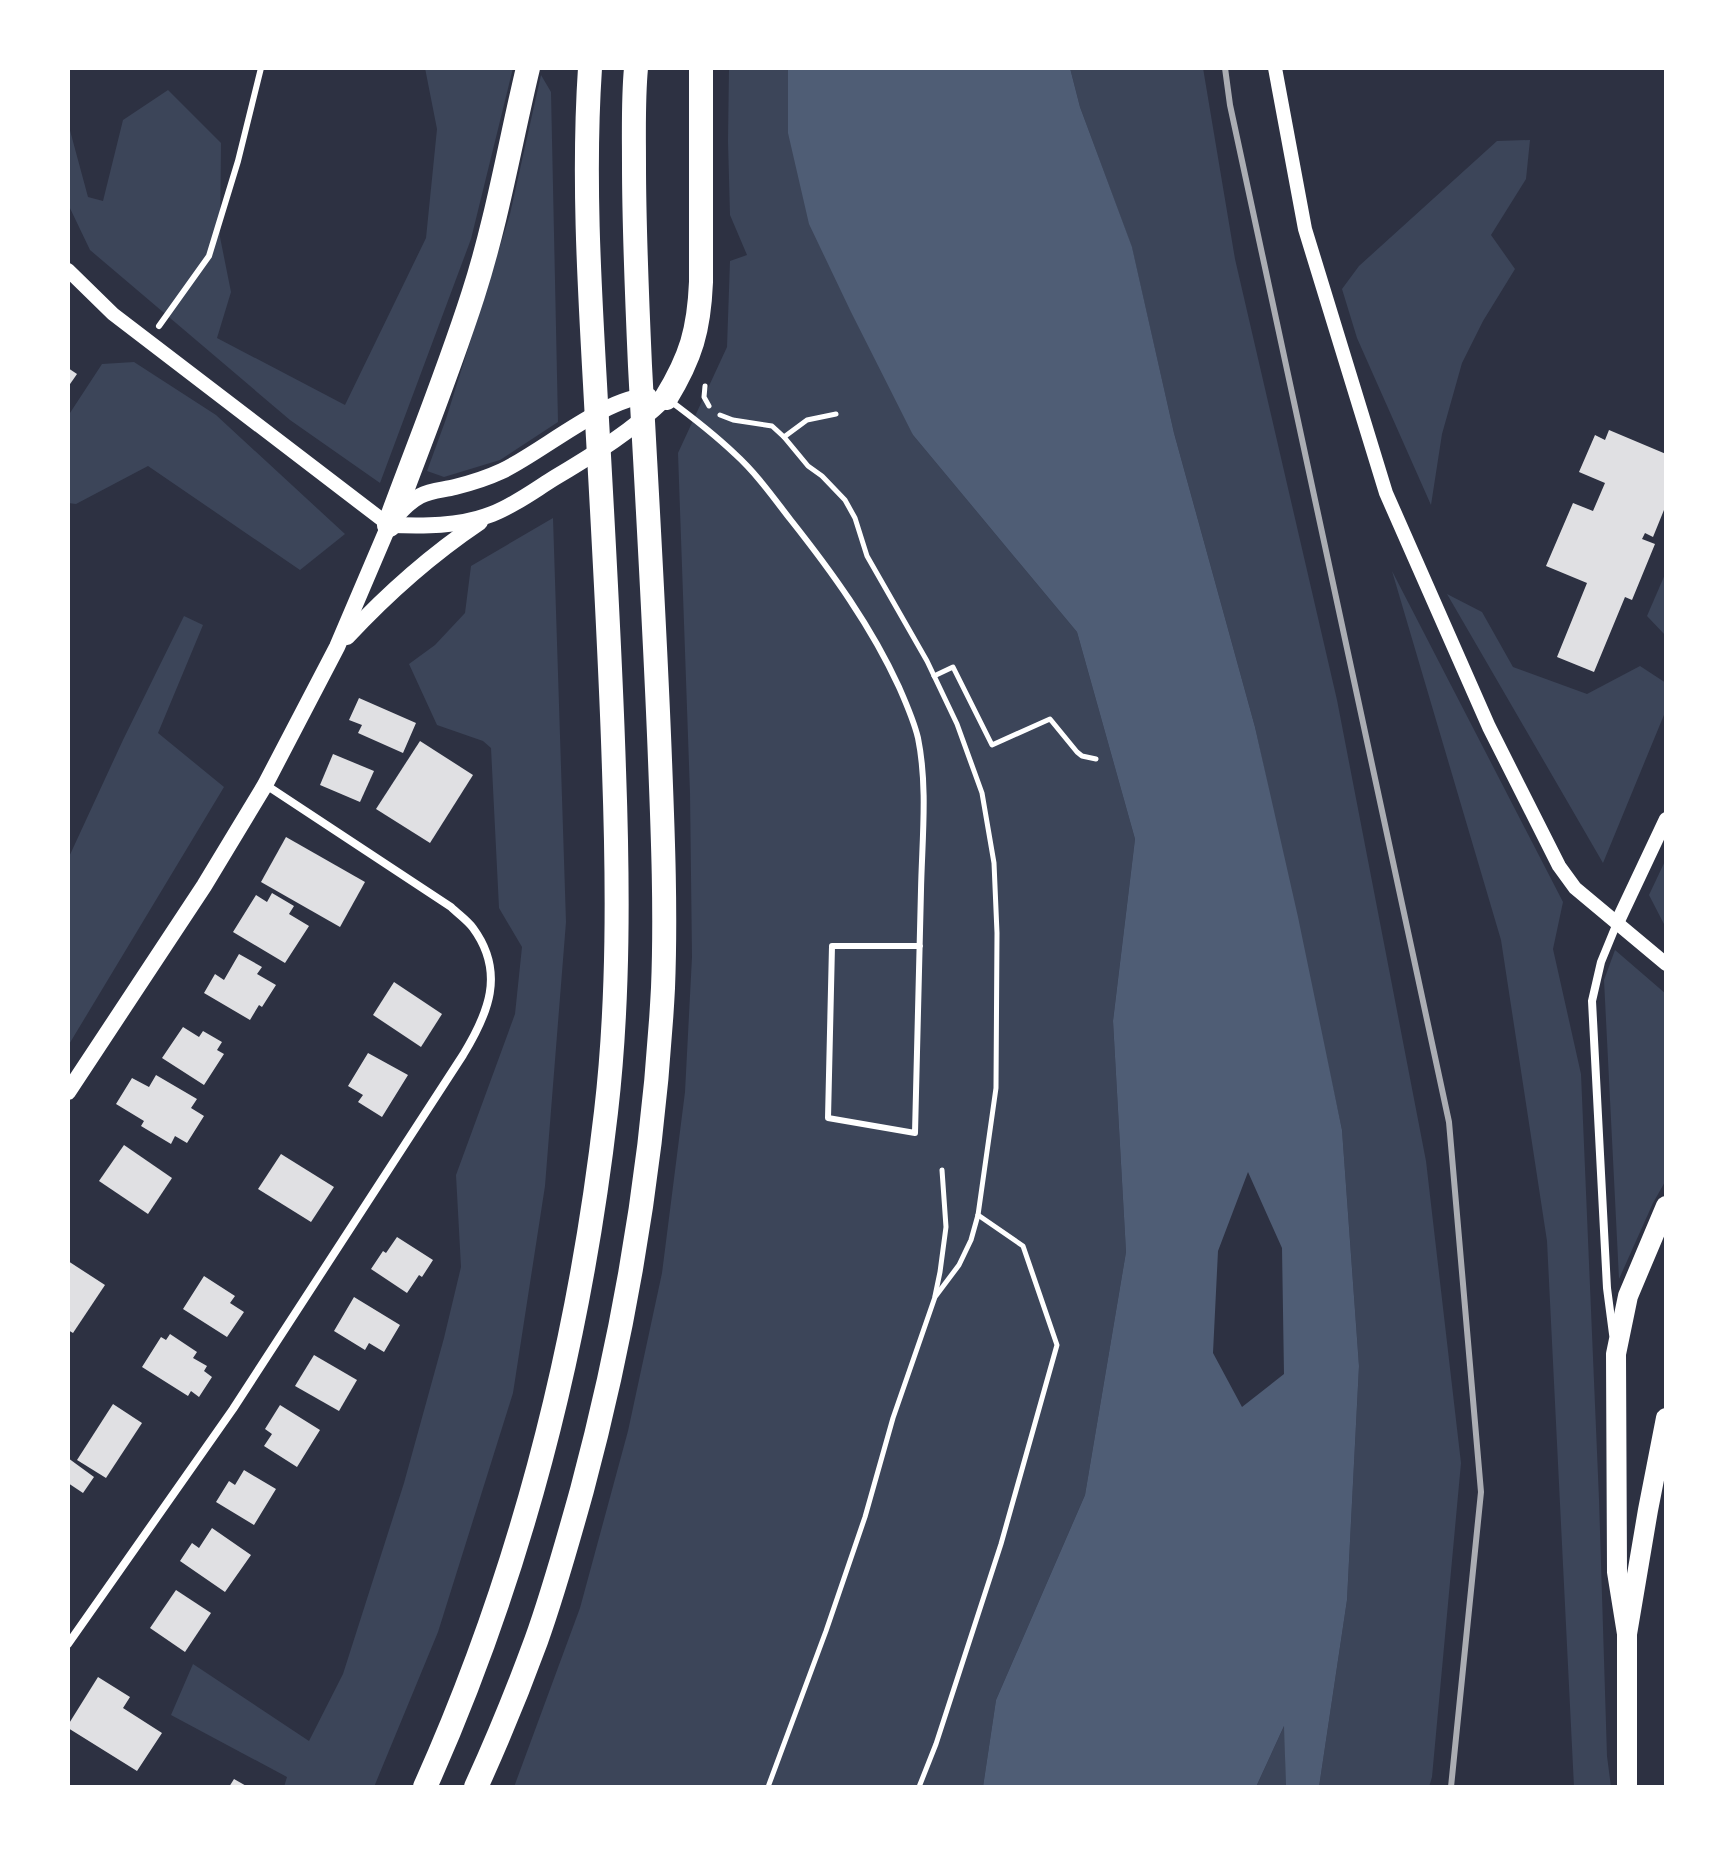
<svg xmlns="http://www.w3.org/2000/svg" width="1734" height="1855" viewBox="0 0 1734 1855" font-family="'Work Sans',sans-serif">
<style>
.green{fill:#3c4559}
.water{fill:#4f5d75;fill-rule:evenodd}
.building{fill:#e0e0e3}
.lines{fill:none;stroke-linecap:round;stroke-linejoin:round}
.path{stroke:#fff;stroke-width:5}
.service{stroke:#fff;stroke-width:6}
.minor{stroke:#fff;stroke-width:8}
.tertiary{stroke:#fff;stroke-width:14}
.secondary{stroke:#fff;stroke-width:16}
.primary{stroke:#fff;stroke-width:20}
.motorway{stroke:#fff;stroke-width:24}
.rail{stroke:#abadb3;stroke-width:6}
</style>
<rect width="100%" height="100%" fill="#2d3142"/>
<!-- green -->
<g class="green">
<polygon points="425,68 513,68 471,239 380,483 290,420 90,250 68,204 68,123 88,197 103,201 123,120 168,90 221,143 220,237 231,292 217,338 345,405 426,238 437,129"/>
<polygon points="729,68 801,68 913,435 1077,632 1135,839 1113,1021 1126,1252 1085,1495 996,1700 983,1787 514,1787 580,1608 628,1431 662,1273 685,1092 692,957 690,793 678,453 727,347 730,261 747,255 730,215 728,141"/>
<polygon points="1070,68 1203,68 1235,259 1337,700 1426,1161 1461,1463 1432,1777 1429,1787 1319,1787 1347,1600 1359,1366 1342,1130 1255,727 1174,433 1132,248 1080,107"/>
<polygon points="541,75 551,92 558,422 500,460 444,477 427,471 446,419 510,214"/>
<polygon points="1530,140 1526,179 1491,235 1515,269 1483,321 1462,363 1442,434 1431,505 1357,338 1342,289 1359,266 1497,141"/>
<polygon points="134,362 216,415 345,534 300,570 148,466 76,504 68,503 68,416 102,364"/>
<polygon points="553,518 566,922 545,1186 513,1393 438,1632 374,1787 284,1787 287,1777 171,1715 193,1664 309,1741 343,1674 404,1483 444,1338 461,1267 456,1175 515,1014 522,947 499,908 491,748 483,741 437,725 409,664 435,645 465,613 471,566"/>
<polygon points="1392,571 1563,902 1553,949 1581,1074 1599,1499 1607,1756 1611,1787 1574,1787 1547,1241 1501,940"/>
<polygon points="1666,572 1666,636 1647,616"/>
<polygon points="1447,594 1482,612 1513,667 1587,694 1640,666 1666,683 1666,710 1603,863"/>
<polygon points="184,616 203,625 158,733 224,787 68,1046 68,859 123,740"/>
<polygon points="1666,859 1666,928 1649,895"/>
<polygon points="1615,950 1666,994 1666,1180 1653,1203 1619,1279 1604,980"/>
<polygon points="1285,1724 1286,1787 1256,1787"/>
</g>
<!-- water -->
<path class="water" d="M788 68H1070L1080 107 1132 247 1174 433 1255 727 1298 917 1342 1130 1359 1366 1347 1600 1319 1787H1286L1284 1726 1256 1787H983L996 1700 1085 1495 1126 1252 1113 1021 1135 839 1077 632 913 435 851 312 809 224 788 133ZM1248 1172 1282 1248 1284 1374 1242 1407 1213 1353 1218 1251Z"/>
<!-- building -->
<g class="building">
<polygon points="68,368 77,374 68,387"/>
<polygon points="1609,430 1666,454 1666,505 1653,537 1645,533 1642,539 1655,544 1632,600 1625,597 1594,672 1557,657 1587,583 1546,566 1573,503 1593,511 1605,483 1579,472 1595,435 1605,440"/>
<polygon points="359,698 416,723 403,753 358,733 362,725 349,720"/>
<polygon points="420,741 473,775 430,843 376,809"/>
<polygon points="333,754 374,771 360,802 320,785"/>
<polygon points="286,837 365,882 340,927 261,882"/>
<polygon points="272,893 294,906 289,914 309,926 285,963 233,932 256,895 267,902"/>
<polygon points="239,954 262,967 257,974 276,985 262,1007 259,1005 250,1020 204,993 215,974 224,980"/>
<polygon points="394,982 442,1014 421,1047 373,1015"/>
<polygon points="183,1027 199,1037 203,1031 222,1042 217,1050 224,1054 204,1085 162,1058"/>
<polygon points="368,1053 408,1075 382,1117 358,1102 363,1095 348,1086"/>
<polygon points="156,1075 197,1099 191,1108 204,1116 187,1143 175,1136 171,1144 141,1126 144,1121 116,1104 132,1078 149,1087"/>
<polygon points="124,1145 172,1178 148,1214 99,1181"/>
<polygon points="281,1154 334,1187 311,1222 258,1189"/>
<polygon points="397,1237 433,1260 422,1277 419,1275 407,1293 371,1269 383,1251 386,1253"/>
<polygon points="68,1261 105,1285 73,1333 68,1330"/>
<polygon points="204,1276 235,1296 230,1303 244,1312 227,1337 183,1309"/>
<polygon points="354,1297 400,1325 384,1352 369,1343 365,1350 334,1331"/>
<polygon points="170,1334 197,1352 193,1358 207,1366 204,1371 212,1377 199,1397 191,1391 188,1396 142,1367 161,1337 166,1340"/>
<polygon points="314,1355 357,1380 339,1411 295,1386"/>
<polygon points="113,1404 142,1423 106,1478 77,1460"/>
<polygon points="280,1405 320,1430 297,1467 264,1446 272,1434 265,1429"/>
<polygon points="68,1458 94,1477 83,1493 68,1483"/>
<polygon points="244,1470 276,1489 254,1525 216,1502 229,1481 235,1485"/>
<polygon points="212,1528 251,1555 225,1592 180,1561 192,1543 199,1548"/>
<polygon points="176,1590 211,1613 185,1652 150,1628"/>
<polygon points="98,1677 130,1697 123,1708 162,1733 137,1771 68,1728 68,1725"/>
<polygon points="234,1779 248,1787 229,1787"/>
</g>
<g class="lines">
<!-- path -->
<g class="path">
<polyline points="705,386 704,397 709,406"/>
<polyline points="720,415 733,420 772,426 784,437 808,466 822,476 845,500 855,518 867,556 927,661 957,724 982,793 994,863 997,933 996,1088 978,1215 971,1240 959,1265 935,1297 893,1418 865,1517 826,1631 768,1787"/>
<polyline points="784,437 807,420 836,414"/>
<polyline points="934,676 953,667 992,745 1050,719 1077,752 1082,756 1096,759"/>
<polyline points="935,1296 940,1272 946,1227 942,1170"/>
<polyline points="919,1787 936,1744 1001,1544 1057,1345 1023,1246 978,1215"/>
</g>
<!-- service -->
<g class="service">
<polyline points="159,326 209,256 238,161 261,68"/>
<path d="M669 400C692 417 715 435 735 454 756 473 773 497 790 519 832 572 871 626 899 687 906 703 914 721 918 738 928 787 922 840 921 890 919 971 917 1052 915 1133L828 1118 832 946H920"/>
</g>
<!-- minor -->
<g class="minor">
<polyline points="1613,1334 1607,1288 1592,1001 1601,962 1617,923"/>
<path d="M68 1644 233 1409 463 1055C488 1014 506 973 473 928 467 920 458 914 451 907L266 785"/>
</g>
<!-- tertiary -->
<g class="tertiary">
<polyline points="1275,68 1305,229 1386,493 1489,727 1559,866 1575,888 1666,964"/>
<polyline points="68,270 113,314 389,525"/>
<polyline points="1617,923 1666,819"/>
</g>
<!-- secondary -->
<g class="secondary">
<path d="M389 525C423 526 459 527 492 514 513 506 532 492 551 480 594 454 630 433 666 398"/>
<path d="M347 637C387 594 431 555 480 522"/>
<path d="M68 1092 204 886 265 785 337 647 389 525C398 514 407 503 420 496 431 490 443 490 455 487 471 483 487 478 502 471 542 452 607 396 649 396"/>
</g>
<!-- primary -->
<g class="primary">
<polyline points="1627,1634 1617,1572 1616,1354 1628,1296 1666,1206"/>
<polyline points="1627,1787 1627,1634 1648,1510 1666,1418"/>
</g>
<!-- motorway -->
<g class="motorway">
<path d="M666 398C691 357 699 330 701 282V68"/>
<path d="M389 525C417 449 448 373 473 295 497 221 510 143 528 68"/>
<path d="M425 1787C521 1573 579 1345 606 1112 619 1001 618 881 614 770 610 641 602 512 595 384 589 279 583 173 590 68"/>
<path d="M476 1787C498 1739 518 1690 536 1641 554 1591 568 1540 582 1490 626 1326 654 1158 663 988 666 913 663 836 660 760 655 629 647 497 640 366 637 299 634 232 634 164 634 132 633 100 636 68"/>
</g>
<!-- rail -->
<polyline class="rail" points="1225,68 1230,105 1449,1122 1481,1492 1451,1787"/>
</g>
<!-- border -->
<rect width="1734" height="1855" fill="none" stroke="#ffffff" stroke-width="140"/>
</svg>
